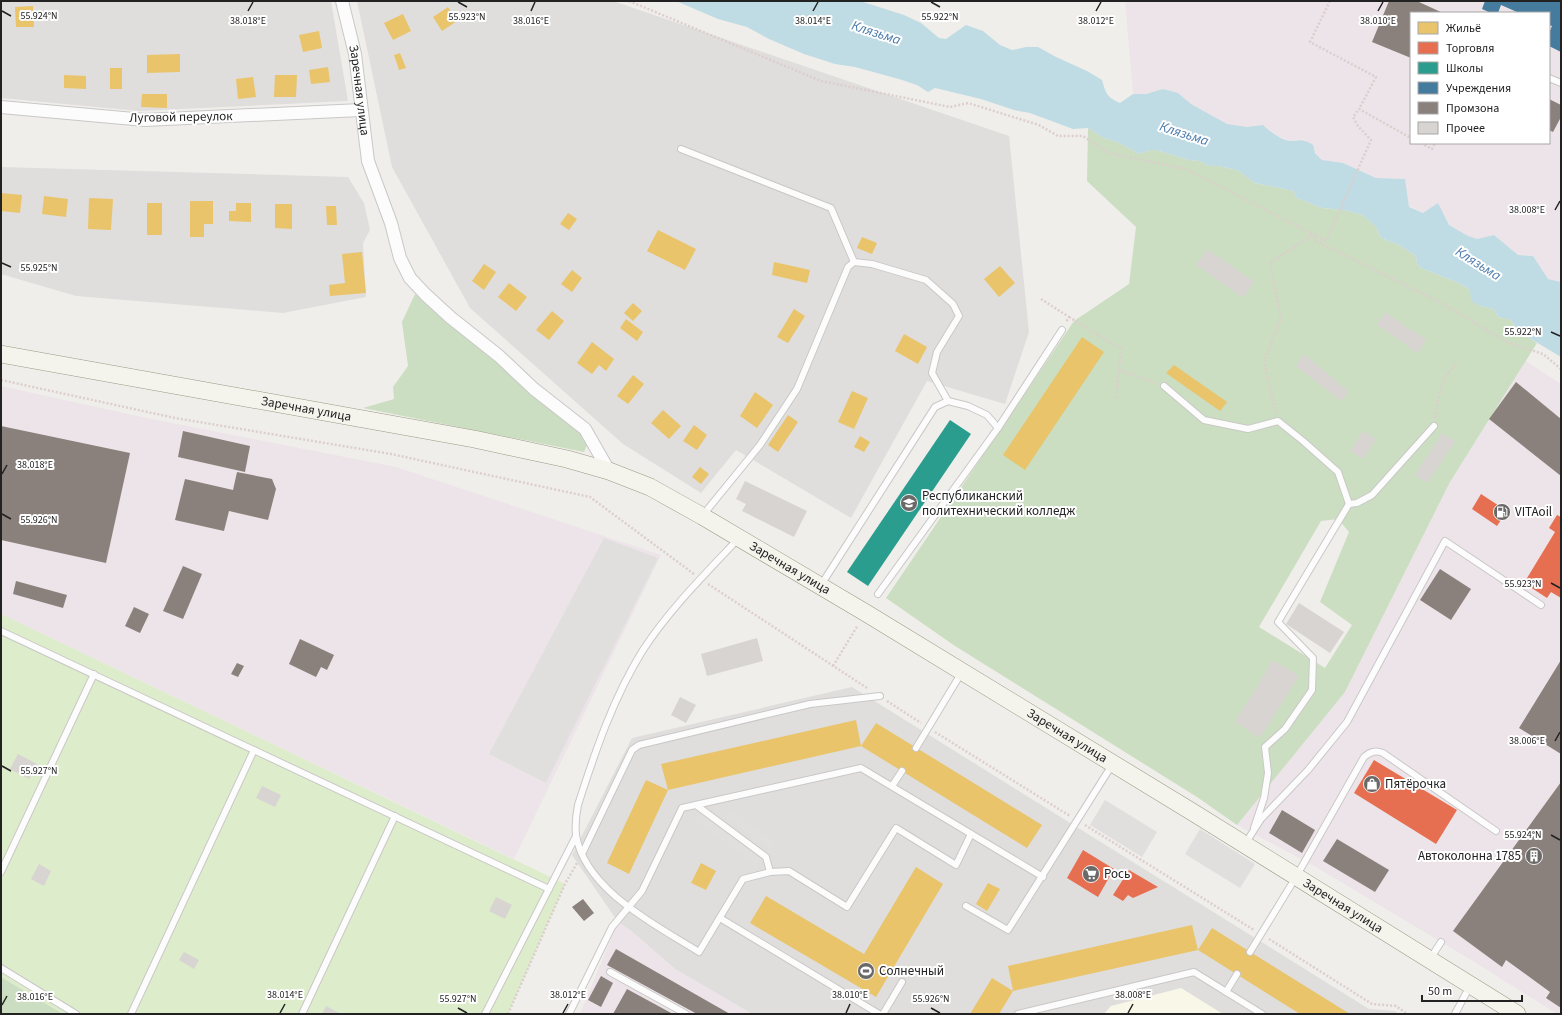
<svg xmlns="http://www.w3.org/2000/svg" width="1562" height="1015" viewBox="0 0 1562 1015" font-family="'Source Sans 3',sans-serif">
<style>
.residential{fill:#dfdedc}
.industrial{fill:#ede4e9;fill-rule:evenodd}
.education{fill:#f8f7e8}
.grass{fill:#ddeccb}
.forest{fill:#cbdec1;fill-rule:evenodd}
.parking{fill:#e0dfde}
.water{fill:#bfdbe3}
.homes{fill:#e9c46a}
.shops{fill:#e76f51}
.schools{fill:#2a9d8f}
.public{fill:#457b9d}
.industry{fill:#8a817c}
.building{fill:#d7d4d2}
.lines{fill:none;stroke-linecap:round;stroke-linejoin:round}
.lane-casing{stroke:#c9c8c7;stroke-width:8}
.street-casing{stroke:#c9c8c7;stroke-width:14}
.secondary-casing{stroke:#999a82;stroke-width:18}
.path{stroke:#dccecd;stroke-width:2.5;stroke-dasharray:2 2;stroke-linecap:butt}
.lane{stroke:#fdfcfc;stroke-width:6}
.street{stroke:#fdfcfc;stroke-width:12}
.secondary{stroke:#f4f4ed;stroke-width:17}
.ticks{fill:none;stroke:#222;stroke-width:1.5}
.labels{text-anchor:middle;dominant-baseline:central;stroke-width:4;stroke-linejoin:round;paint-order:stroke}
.street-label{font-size:13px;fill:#222;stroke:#fff}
.poi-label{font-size:13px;fill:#222;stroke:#fff;text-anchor:start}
.water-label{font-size:14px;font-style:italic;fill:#4a7aab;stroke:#fff}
.ticks-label{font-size:10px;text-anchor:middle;fill:#222;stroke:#fff;stroke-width:4;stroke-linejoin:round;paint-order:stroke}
</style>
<rect width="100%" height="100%" fill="#f0eeeb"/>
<!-- residential -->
<g class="residential">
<polygon points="2,1 331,1 348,101 139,111 1,98"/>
<polygon points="357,1 613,1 1009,136 1029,332 1005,404 927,381 851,518 736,450 701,493 623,444 470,308 392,167"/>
<polygon points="1,167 348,177 364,203 370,230 363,243 366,297 283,313 76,296 1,274"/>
<polygon points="852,687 1369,1009 1395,1011 1399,1014 752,1014 675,969 630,930 618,922 572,855 632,738"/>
</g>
<!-- industrial -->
<g class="industrial">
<path d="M1125 1H1561V282L1548 279 1533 256 1518 255 1494 235 1477 239 1468 236 1449 225 1438 203 1423 213 1409 206 1405 179 1376 178 1343 163 1322 160 1304 139 1290 141 1278 136 1263 125 1247 127 1227 124 1191 104 1178 93 1163 89 1146 94H1133ZM1411 13H1549V143H1411Z"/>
<polygon points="1526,361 1561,384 1561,1014 1557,1014 1476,963 1314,866 1237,825 1345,692 1450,482"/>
<polygon points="1,386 142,417 396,467 661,555 514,859 1,614"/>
<polygon points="618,922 630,930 675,969 752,1014 580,1014"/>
</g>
<!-- education -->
<polygon class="education" points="1181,988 1223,1014 1104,1014 1111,1006"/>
<!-- grass -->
<polygon class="grass" points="1,614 565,884 508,1014 63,1014 1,977"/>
<!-- forest -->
<g class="forest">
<path d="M1088 128 1104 138 1120 143 1139 154 1151 150H1156L1189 160 1200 161 1209 166H1218L1237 170 1255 183 1294 191 1295 197 1322 208 1344 210 1363 215 1376 227 1381 238 1399 245 1416 256 1417 264 1421 268 1461 284 1470 290 1480 306 1494 309 1498 317 1511 320 1518 331 1537 343 1450 482 1345 692 1237 825 1197 797 955 646 886 598 1074 321 1129 284 1136 227 1087 181ZM1338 519 1349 532 1320 602 1352 625 1325 668 1259 627 1321 521Z"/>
<polygon points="415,294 581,434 587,445 584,452 363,408 394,399 393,387 408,366 402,322"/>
<polygon points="1,977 63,1014 1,1014"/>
</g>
<!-- parking -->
<g class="parking">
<polygon points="604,538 658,558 546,783 489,754"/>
<polygon points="1105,800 1157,832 1142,857 1090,825"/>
<polygon points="732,811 776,843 771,850 727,818"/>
<polygon points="700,813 762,857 756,865 695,821"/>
<polygon points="1200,829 1255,864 1240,888 1185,854"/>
</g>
<!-- water -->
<path class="water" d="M676 1H860L904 15 921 23 939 38 946 39 966 25 983 31 1000 45 1012 50 1026 47H1038L1056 57 1087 71 1102 80C1106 93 1106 97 1120 103L1133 94H1146L1163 89 1178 93 1191 104 1227 124 1247 127 1263 125C1270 131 1282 141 1291 141 1303 141 1301 138 1313 145L1315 153 1322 160 1343 163 1376 178 1405 179 1409 207 1423 213 1438 203 1449 225 1468 236 1477 239 1494 235 1518 255 1533 256 1548 279 1561 282V357L1518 331 1511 320 1498 317 1494 309 1480 306 1471 301 1470 290 1461 284 1421 268 1417 264 1416 256 1399 245 1381 238 1376 227 1363 215 1344 210 1322 208 1295 197 1294 191 1255 183 1237 170 1218 166H1209L1200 161 1189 160 1156 150H1151L1139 154 1120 143 1104 138 1088 128 1073 129 1030 113 1014 110 981 99 935 88 928 92 917 85 899 79 855 67 835 64 804 54 769 39 747 27 718 19Z"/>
<!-- homes -->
<g class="homes">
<polygon points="33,6 34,27 16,27 15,7"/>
<polygon points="448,7 457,21 442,31 433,17"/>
<polygon points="403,14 411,31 393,40 384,23"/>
<polygon points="319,31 322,48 303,52 299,35"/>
<polygon points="400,53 406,68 399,70 394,55"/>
<polygon points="180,54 180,72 147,73 147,55"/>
<polygon points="328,67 330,82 311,84 309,70"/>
<rect x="110" y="68" width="12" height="21"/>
<polygon points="64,75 86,76 86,89 64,88"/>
<polygon points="275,75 297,75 296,97 274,97"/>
<polygon points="253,77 256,97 238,99 236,79"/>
<polygon points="142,94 167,94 167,108 141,107"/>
<polygon points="1,193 22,195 20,213 1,211"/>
<polygon points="44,196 68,199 66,217 42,214"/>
<polygon points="89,198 113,199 111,230 88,229"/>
<polygon points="190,201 213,201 213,224 204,224 204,237 190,237"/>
<rect x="147" y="203" width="15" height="32"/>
<polygon points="236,203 251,203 251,222 229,221 229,211 236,211"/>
<polygon points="275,204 292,204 292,229 275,228"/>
<polygon points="326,206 336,206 337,225 327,225"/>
<polygon points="568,213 577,219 569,230 560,224"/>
<polygon points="658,230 696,249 685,270 647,251"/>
<polygon points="862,237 877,243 872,254 857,248"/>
<polygon points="362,252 366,293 330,296 329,285 345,283 342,254"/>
<polygon points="774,262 810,270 807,283 772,275"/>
<polygon points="484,264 496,272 484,290 472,281"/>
<polygon points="1000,266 1015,283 999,297 984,279"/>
<polygon points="572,270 582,278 572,292 561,284"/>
<polygon points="509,283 527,297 516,311 498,297"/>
<polygon points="633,303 642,311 633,321 624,313"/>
<polygon points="794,309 805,316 788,343 777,337"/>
<polygon points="552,311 564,321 549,340 536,330"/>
<polygon points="626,319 643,332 637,341 620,328"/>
<polygon points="904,334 927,347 918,364 895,351"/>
<polygon points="1082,337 1104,352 1025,470 1003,455"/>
<polygon points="592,342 614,359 606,371 599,365 592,374 577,363"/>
<polygon points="1174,365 1227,402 1220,411 1166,373"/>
<polygon points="633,375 644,384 628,404 617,396"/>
<polygon points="852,391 868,398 854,429 838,422"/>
<polygon points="755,392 773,405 757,428 740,416"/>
<polygon points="663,410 681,426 669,439 651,423"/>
<polygon points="788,415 798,422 778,452 768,445"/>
<polygon points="694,425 707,435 697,450 683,441"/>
<polygon points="860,436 870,442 864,452 854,447"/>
<polygon points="700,467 709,474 701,484 692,477"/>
<polygon points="856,720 861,746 668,790 661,764"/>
<polygon points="876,723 1042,825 1027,848 861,746"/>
<polygon points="646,780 668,790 629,874 607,863"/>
<polygon points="701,863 716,871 706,890 691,883"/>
<polygon points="916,867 943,884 876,997 750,923 766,896 864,954"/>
<polygon points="988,883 1000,889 987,911 976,904"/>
<polygon points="1192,925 1198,950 1013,991 1008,966"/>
<polygon points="1212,928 1350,1014 1300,1014 1198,950"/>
<polygon points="992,978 1013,991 999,1014 970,1014"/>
</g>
<!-- shops -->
<g class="shops">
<polygon points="1481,494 1507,511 1497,526 1472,509"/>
<polygon points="1557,515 1561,517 1561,598 1551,592 1547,598 1524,583 1555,532 1549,528"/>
<polygon points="1374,760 1457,810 1436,844 1354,793"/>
<polygon points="1083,850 1114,869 1098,897 1067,878"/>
<polygon points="1129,870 1158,887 1133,898 1128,895 1123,901 1113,895"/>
</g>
<!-- schools -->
<polygon class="schools" points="950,420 971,434 868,586 847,572"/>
<!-- public -->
<polygon class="public" points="1485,1 1561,1 1561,52 1549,46 1549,33 1552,26 1549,25 1549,13 1517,13 1517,12 1501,5 1498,13 1491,13 1482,9"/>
<!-- industry -->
<g class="industry">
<polygon points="1389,1 1419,1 1419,2 1443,13 1411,13 1411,58 1372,42"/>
<polygon points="1549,99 1561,105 1561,117 1553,132 1549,130"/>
<polygon points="1516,382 1561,419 1561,476 1489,419"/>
<polygon points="1,426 130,453 106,563 1,540"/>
<polygon points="183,431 250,446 245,472 178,457"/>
<polygon points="237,472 272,479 276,489 268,520 229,511 224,531 175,520 185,479 233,490"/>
<polygon points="183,566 202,574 183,619 163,611"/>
<polygon points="1440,569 1471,589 1451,620 1420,600"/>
<polygon points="16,581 67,595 63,608 13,594"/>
<polygon points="134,607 149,614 140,633 125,626"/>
<polygon points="300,639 334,655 327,670 321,667 316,677 289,664"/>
<polygon points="1561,660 1561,754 1519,728"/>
<polygon points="237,663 244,666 238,677 231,674"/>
<polygon points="1561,782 1561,1008 1546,998 1550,992 1506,960 1502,967 1453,931"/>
<polygon points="1282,810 1315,830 1302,853 1269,833"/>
<polygon points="1337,839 1389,870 1375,892 1323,861"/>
<polygon points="583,899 594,913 584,921 572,907"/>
<polygon points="616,949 730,1014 697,1014 607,965"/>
<polygon points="601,976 613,983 601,1007 588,1000"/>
<polygon points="627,989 673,1014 613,1014"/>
</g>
<!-- building -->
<g class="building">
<polygon points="1207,249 1254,282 1243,298 1196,265"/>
<polygon points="1385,312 1426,340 1418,353 1377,325"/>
<polygon points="1304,354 1349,392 1341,401 1296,366"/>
<polygon points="1363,431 1376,439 1363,459 1350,451"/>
<polygon points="1442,433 1455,442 1427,483 1415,475"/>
<polygon points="745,481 807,511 794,537 742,511 746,504 736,499"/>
<polygon points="1299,603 1344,632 1330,653 1286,624"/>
<polygon points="757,638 763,661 707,676 701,654"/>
<polygon points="1273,660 1299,676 1260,738 1235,722"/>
<polygon points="680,697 696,705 686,723 671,715"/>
<polygon points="18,754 37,764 29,779 10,769"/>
<polygon points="262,786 281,795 275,807 256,798"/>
<polygon points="39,864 51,871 44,886 31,879"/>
<polygon points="496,897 512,905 505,919 489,911"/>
<polygon points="184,952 199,960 194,969 179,960"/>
<polygon points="326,1006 341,1014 322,1014"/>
</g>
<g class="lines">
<!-- lane casing -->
<g class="lane-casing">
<g id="lane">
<polyline points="1549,78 1561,83"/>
<polyline points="681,149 831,208 854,262"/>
<polyline points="1164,386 1204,420 1248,429 1278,421 1303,441 1338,472 1349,504"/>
<polyline points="703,515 760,445 797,389 848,267 854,262 872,264 926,280 953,304 959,316 937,352 932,373 948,401"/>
<path d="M738 539C705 574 669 610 643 650 613 698 595 752 578 805 576 815 575 825 576 835 585 890 656 925 699 952L743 879 770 872 789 871 847 907 896 828 956 865 971 834"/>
<polyline points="821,585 935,407 948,401 968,406 987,415 998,428 1062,330"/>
<polyline points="878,594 998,428"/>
<polyline points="1,631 549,889"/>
<polyline points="916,748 962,672"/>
<polyline points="892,786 902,771"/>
<polyline points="696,805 766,857 770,872"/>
<polyline points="1254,828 1264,798 1268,773 1265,747 1285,729 1312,690 1313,658 1278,622 1349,504 1357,503 1372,495 1434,426"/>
<polyline points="1245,844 1261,819 1308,770 1347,722 1445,541 1541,605"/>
<polyline points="582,854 632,750 639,745 810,704 880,696"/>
<polyline points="1,872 94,674"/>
<polyline points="966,906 1008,930 1112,765"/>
<polyline points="720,918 879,1014"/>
<path d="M1250 952 1296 877 1364 757C1370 752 1375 750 1383 753L1496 831"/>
<polyline points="1430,959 1441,942"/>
<polyline points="1,968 76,1014"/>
<polyline points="610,972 686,1014"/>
<polyline points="1226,992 1237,974"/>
<polyline points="131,1014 254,750"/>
<polyline points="302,1014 395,816"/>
<polyline points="485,1014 576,836"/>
<polyline points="569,1014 612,927 642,891 682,808 861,768 1043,877"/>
<polyline points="883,1014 902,982"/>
<polyline points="1018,1014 1194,972 1262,1014"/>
<polyline points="1455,1014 1470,986"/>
</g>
</g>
<!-- street casing -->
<g class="street-casing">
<g id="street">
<path id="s1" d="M342 1 355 54 368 161 391 223 400 258 410 278 425 294 450 317 499 356 534 389 585 429 609 471"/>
<polyline points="1,107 145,120 361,110"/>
</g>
</g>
<!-- secondary casing -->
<g class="secondary-casing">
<g id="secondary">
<path id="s2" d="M1 354 474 439 567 459 609 471 650 487 702 516 866 613 1194 813 1517 1014"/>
</g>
</g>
<!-- path -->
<g class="path">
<polyline points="629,1 821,81 950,107 968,103 1039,125 1058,136 1083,136 1109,153 1186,169 1326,241 1371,140 1358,126 1353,117 1359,109 1411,138"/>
<polyline points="1330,1 1310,42 1376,77 1359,109"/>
<polyline points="1421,143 1432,149 1435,143"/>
<polyline points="1314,233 1316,241 1443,304 1507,342 1543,354 1561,369"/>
<polyline points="1041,299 1069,317 1066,322"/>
<polyline points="1069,317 1121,349 1116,399"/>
<polyline points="1119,370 1156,383"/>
<polyline points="1,380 175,418 391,454 590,497 694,574"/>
<polyline points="1276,413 1264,361 1281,319 1270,263 1314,234"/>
<path d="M1435 418C1439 394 1440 381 1457 362"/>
<polyline points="708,584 867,688"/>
<polyline points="833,666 858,625"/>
<polyline points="887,701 921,723"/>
<polyline points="935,732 1070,816"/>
<polyline points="1085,825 1254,930"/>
<polyline points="1269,939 1372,1004 1396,1006 1407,1014"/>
<polyline points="508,1014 565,884 577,863"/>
</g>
<!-- lane -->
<use href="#lane" class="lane"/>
<!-- street -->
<use href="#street" class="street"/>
<!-- secondary -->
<use href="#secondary" class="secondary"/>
</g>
<!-- ticks -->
<path class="ticks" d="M458 2 467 7M931 2 940 7M2 11 11 16M248 11 253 2M531 11 535 2M813 11 818 2M1096 11 1101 2M1378 11 1383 2M1555 210 1560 201M2 263 11 267M1551 332 1560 336M2 474 7 465M2 514 11 519M1551 583 1560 588M1555 741 1560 732M2 766 11 771M1551 835 1560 840M2 1005 7 996M458 1008 467 1013M931 1008 940 1013M280 1013 285 1004M563 1013 568 1004M846 1013 850 1004M1128 1013 1133 1004"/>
<!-- icons -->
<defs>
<g id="university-disc" transform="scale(0.9)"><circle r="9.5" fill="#6a6968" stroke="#fff"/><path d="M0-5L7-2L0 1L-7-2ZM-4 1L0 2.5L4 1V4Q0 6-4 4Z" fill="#fff"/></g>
<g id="fuel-disc" transform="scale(0.9)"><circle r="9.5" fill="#6a6968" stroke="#fff"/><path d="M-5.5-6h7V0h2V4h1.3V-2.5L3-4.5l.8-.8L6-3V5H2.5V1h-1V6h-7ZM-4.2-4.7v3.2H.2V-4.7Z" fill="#fff"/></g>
<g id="shop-disc" transform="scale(0.9)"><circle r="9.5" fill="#6a6968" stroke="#fff"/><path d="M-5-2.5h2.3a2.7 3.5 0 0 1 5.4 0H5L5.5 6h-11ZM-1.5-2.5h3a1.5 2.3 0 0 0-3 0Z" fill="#fff"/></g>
<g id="building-disc" transform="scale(0.9)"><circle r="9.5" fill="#6a6968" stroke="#fff"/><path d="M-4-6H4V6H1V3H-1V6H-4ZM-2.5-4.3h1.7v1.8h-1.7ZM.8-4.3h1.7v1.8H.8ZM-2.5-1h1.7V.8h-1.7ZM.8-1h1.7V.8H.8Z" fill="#fff"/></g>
<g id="supermarket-disc" transform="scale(0.9)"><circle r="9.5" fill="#6a6968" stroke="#fff"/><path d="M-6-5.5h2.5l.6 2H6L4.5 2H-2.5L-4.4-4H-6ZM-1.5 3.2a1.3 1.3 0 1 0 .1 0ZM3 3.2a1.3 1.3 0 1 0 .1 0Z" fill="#fff"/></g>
<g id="stadium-disc" transform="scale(0.9)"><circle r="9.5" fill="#6a6968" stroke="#fff"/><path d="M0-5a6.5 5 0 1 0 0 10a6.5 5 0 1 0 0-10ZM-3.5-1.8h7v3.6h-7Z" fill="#fff"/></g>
</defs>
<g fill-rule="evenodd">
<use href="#university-disc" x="909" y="503"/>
<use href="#fuel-disc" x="1502" y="512"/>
<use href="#shop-disc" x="1372" y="784"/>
<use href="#building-disc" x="1534" y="856"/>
<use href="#supermarket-disc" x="1091" y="874"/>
<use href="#stadium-disc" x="866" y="971"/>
</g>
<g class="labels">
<!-- street labels -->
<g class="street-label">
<text stroke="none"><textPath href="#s1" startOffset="91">Заречная улица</textPath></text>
<text transform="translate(181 117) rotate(-1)">Луговой переулок</text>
<text stroke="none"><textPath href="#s2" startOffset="310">Заречная улица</textPath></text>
<text stroke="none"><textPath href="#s2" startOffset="825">Заречная улица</textPath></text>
<text stroke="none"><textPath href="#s2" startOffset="1149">Заречная улица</textPath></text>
<text stroke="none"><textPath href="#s2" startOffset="1473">Заречная улица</textPath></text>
</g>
<!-- poi labels -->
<g class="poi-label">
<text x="922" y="496">Республиканский<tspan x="922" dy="15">политехнический колледж</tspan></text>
<text x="1515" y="512">VITAoil</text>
<text x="1385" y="784">Пятёрочка</text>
<text x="1521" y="856" text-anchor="end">Автоколонна 1785</text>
<text x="1104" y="874">Рось</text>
<text x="879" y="971">Солнечный</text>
</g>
<!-- water labels -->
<g class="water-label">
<text transform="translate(876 33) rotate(18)">Клязьма</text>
<text transform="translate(1184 134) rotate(18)">Клязьма</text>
<text transform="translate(1478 264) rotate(32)">Клязьма</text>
</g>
</g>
<g class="ticks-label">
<text x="39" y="19">55.924°N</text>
<text x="467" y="20">55.923°N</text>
<text x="940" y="20">55.922°N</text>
<text x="248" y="24">38.018°E</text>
<text x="531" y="24">38.016°E</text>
<text x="813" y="24">38.014°E</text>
<text x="1096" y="24">38.012°E</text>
<text x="1378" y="24">38.010°E</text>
<text x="1527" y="213">38.008°E</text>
<text x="39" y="271">55.925°N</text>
<text x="1523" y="335">55.922°N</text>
<text x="35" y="468">38.018°E</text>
<text x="39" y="523">55.926°N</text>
<text x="1523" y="587">55.923°N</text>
<text x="1527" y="744">38.006°E</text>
<text x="39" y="774">55.927°N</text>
<text x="1523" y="838">55.924°N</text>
<text x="285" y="998">38.014°E</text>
<text x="568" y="998">38.012°E</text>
<text x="850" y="998">38.010°E</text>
<text x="1133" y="998">38.008°E</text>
<text x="35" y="1000">38.016°E</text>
<text x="458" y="1002">55.927°N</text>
<text x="931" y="1002">55.926°N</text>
</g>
<!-- border -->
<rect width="1562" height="1015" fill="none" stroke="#222222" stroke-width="4"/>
<!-- legend -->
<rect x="1410" y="12" width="140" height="132" fill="#ffffff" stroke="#a7a7a7"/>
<rect x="1418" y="22" width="20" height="12" fill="#e9c46a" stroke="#a7a7a7"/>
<text x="1446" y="32" font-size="12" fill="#222222">Жильё</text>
<rect x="1418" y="42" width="20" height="12" fill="#e76f51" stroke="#a7a7a7"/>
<text x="1446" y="52" font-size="12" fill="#222222">Торговля</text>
<rect x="1418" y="62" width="20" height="12" fill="#2a9d8f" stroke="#a7a7a7"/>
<text x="1446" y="72" font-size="12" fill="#222222">Школы</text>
<rect x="1418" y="82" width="20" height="12" fill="#457b9d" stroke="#a7a7a7"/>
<text x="1446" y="92" font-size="12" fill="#222222">Учреждения</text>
<rect x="1418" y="102" width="20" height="12" fill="#8a817c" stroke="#a7a7a7"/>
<text x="1446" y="112" font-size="12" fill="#222222">Промзона</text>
<rect x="1418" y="122" width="20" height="12" fill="#d7d4d2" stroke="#a7a7a7"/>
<text x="1446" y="132" font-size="12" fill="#222222">Прочее</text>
<!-- scale -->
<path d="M1422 995v6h100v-6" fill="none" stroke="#222222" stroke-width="2"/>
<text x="1428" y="995" font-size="12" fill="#222222" stroke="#ffffff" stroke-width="3" paint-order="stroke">50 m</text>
</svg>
